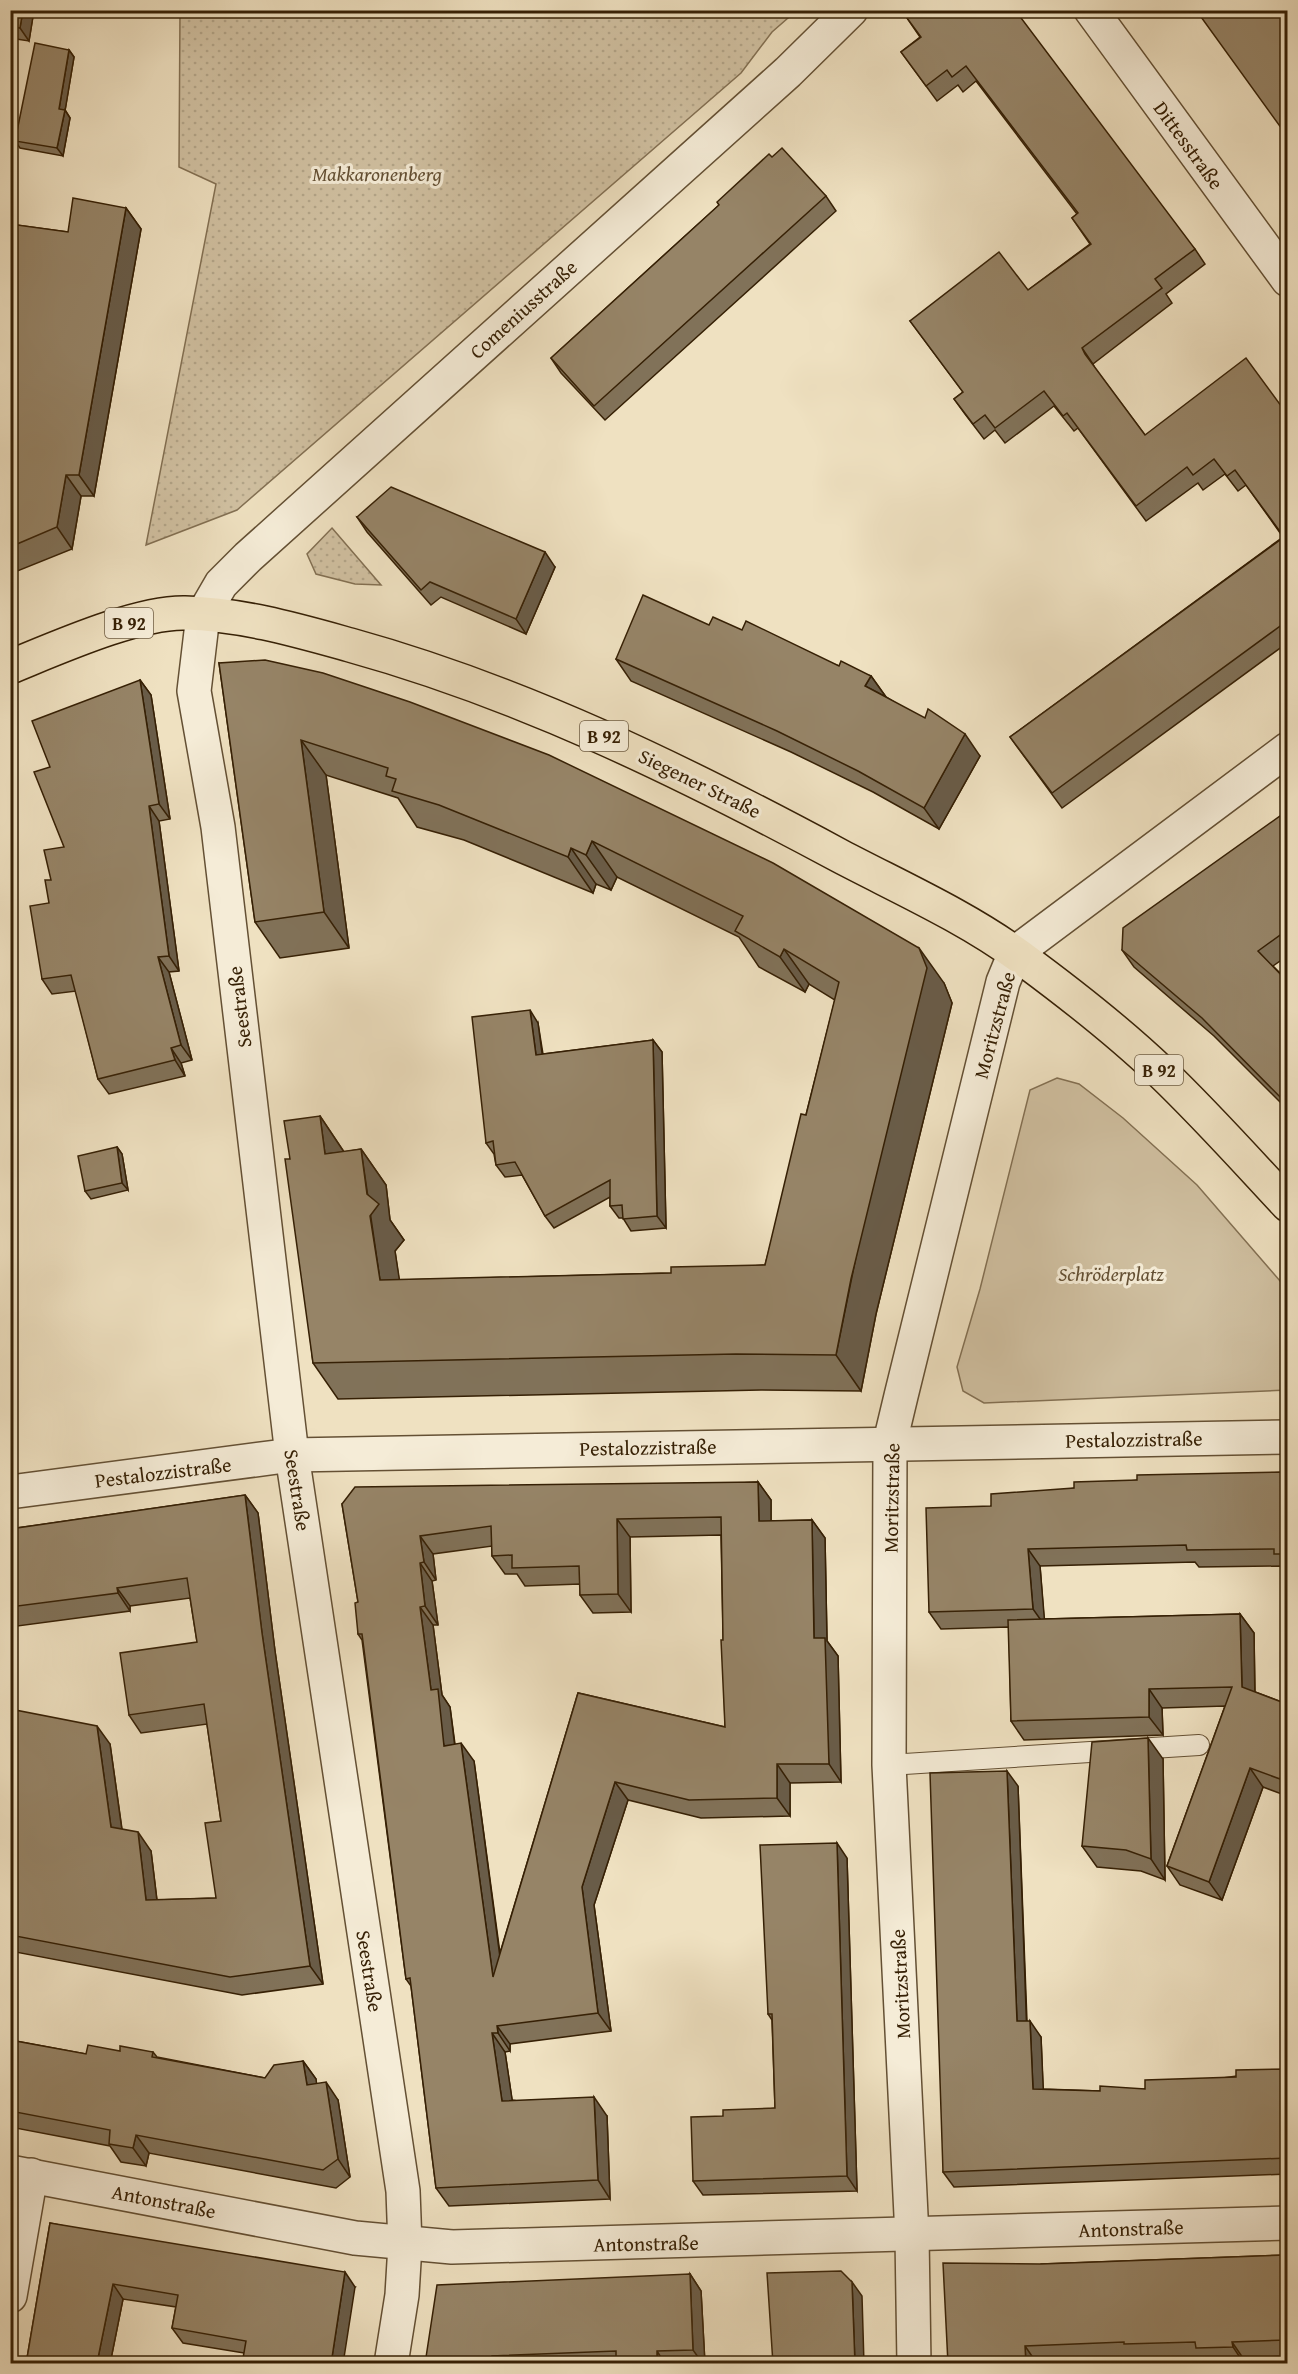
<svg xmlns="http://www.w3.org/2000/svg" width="1298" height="2374" viewBox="0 0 1298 2374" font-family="'Gentium Book Plus',serif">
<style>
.grass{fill:url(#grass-dots);stroke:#837053;stroke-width:1.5}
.park{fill:#d0c0a1;stroke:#837053;stroke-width:1.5}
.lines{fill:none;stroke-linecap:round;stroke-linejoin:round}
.lane-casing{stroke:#645034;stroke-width:22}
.street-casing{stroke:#645034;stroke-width:36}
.primary-casing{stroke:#362005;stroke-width:36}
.lane{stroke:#f5ecd7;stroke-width:20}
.street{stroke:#f5ecd7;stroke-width:33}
.primary{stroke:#efe1c1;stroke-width:33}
.wall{fill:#817259;stroke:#362005;stroke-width:1.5;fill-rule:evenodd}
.shaded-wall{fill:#695c48;stroke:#362005;stroke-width:1.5}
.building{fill:#968467;stroke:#362005;stroke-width:1.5;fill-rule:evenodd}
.labels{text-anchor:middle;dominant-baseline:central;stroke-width:6;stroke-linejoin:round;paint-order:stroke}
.shield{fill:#f5ecd7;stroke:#6f5d44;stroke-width:1.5}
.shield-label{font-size:18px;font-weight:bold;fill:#362005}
.street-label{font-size:20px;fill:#362005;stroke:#f5ecd7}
.park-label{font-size:20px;font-style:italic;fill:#645034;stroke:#f5ecd7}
</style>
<defs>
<pattern id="grass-dots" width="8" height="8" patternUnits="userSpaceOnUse" patternTransform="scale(1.5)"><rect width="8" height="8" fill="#d0c0a1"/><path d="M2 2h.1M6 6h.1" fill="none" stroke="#b3a589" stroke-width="1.8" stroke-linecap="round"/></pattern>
</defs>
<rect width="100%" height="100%" fill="#efe1c1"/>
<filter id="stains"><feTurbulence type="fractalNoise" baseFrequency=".00333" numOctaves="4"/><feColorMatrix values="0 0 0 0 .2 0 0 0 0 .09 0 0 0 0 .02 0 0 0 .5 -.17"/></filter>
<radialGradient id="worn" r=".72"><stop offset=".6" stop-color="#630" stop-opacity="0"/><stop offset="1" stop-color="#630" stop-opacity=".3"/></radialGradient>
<!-- grass -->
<g class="grass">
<polygon points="180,11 180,10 796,11 772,32 741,73 237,510 146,545 216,184 179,167"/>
<polygon points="332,528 381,585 355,584 316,574 307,554"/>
</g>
<!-- park -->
<polygon class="park" points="1057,1078 1079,1084 1123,1118 1197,1185 1287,1289 1287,1390 984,1403 963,1391 957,1367 980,1289 1030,1090"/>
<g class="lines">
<!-- lane casing -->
<g class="lane-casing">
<polyline id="lane" points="889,1765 1199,1745"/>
</g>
<!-- street casing -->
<g class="street-casing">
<g id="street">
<polyline points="1091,10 1288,280"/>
<polyline points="10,1492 292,1455 1288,1437"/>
<polyline points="10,2172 355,2238 452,2247 1288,2223"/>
<polyline points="10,2296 31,2175"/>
<polyline points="391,2364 402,2295 405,2245 403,2191 292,1455 218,827 194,691 203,615 221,584 248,557 788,72 851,10"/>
<polyline points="914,2364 912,2236 889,1765 890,1442 901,1396 1003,982 1015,953 1288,749"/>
</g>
</g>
<!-- primary casing -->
<g class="primary-casing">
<path id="primary" d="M10 667C57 648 137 612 185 613 241 614 296 630 350 645 523 693 682 771 840 856 899 887 966 917 1019 956 1068 992 1117 1030 1161 1072 1205 1114 1246 1160 1288 1205"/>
</g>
<!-- lane -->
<use href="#lane" class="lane"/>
<!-- street -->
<use href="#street" class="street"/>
<!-- primary -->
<use href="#primary" class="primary"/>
</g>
<!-- wall -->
<g class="wall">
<polygon points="10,10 34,10 29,41 10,38"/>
<polygon points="907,18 1195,249 1205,264 1166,294 1172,303 1093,364 1094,367 1145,435 1287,414 1287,643 1062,808 1010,737 1283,537 1246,485 1238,491 1225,474 1203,490 1198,483 1146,521 1078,428 1074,431 1054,406 1005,443 995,430 984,439 965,414 954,399 963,392 910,321 1028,290 1090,244 1072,218 1077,214 976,81 963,92 958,85 937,101 901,52 920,37"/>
<polygon points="69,50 74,57 65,110 70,118 63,156 20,148 15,141"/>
<polygon points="772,157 826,196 836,211 605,420 561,373 551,358"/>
<polygon points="126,208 141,229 94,496 81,496 72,549 10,574 10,224 68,232"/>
<polygon points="357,517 555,567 526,634 441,597 431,605 367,532"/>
<polygon points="709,625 742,630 839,666 871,676 886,697 980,756 939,829 873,792 791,752 631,681 616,659"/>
<polygon points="219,663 944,983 952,1003 876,1314 861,1391 761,1390 338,1399 313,1363 290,1159 320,1116 344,1152 361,1149 386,1185 390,1220 404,1240 395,1251 399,1280 671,1273 765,1265 806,1115 835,1000 809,984 805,992 759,967 739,937 617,877 611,890 596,884 593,893 464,840 417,827 398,798 326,775 349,948 280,958 255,922"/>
<polygon points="140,680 151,695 170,819 159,821 179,971 169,972 192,1060 181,1063 185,1076 109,1094 98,1079 76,991 52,994 42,979 51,880 64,847 50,767"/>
<polygon points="1287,811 1287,956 1273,966 1287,980 1287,1109 1214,1036 1134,967 1122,950"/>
<polygon points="538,1023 543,1054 653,1040 662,1052 666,1228 631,1231 623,1218 619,1218 610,1206 610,1197 554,1228 545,1216 522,1175 505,1177 496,1165 494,1154 486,1143"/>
<polygon points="117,1147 122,1154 128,1190 91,1199 85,1191"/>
<polygon points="1287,1472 1287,1571 1286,1571 1282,1566 1199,1567 1195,1562 1040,1566 1044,1619 1240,1614 1254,1633 1255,1692 1287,1704 1287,1796 1263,1787 1222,1900 1180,1885 1167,1866 1225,1706 1162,1708 1163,1735 1024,1740 1011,1721 1009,1627 941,1629 929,1612 991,1506 1074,1488 1137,1480"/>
<path d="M758 1482 771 1500V1521L812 1520 825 1538 827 1641 838 1656 841 1782 790 1783V1816L701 1818 628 1800 594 1905 611 2031 510 2044V2051L505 2052 512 2100 607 2116 610 2199 449 2206 436 2188 411 1986 406 1979 362 1640 358 1634V1602L342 1504ZM721 1535 725 1727 578 1693 500 1953 474 1761 455 1744 450 1707 442 1695 433 1625H438L432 1581 436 1580 433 1554 492 1546V1556L505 1574H517L525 1586 580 1584V1595L593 1613 631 1612 630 1537Z"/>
<polygon points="245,1495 258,1513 275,1651 323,1984 242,1995 10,1951 10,1709 110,1744 122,1829 151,1851 157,1900 216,1898 221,1821 207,1724 141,1733 129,1715 197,1642 190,1598 130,1606 130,1611 10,1627 10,1529"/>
<polygon points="1163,1759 1165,1880 1141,1871 1097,1867 1082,1846"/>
<polygon points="1018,1786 1027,2021 1041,2037 1043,2089 1100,2091 1145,2089 1287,2069 1287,2174 954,2187 943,2172"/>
<polygon points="847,1858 857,2191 703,2195 693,2181 723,2116 775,2108 772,2020 768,2014"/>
<polygon points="10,2032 16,2041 86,2054 120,2051 153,2052 157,2057 265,2078 303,2061 316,2079 316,2083 338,2100 350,2177 336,2188 149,2153 146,2166 121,2162 110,2146 10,2127"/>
<polygon points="50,2223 355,2287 244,2353 183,2343 172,2328 176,2307 123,2299 111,2359 26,2364"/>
<polygon points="1287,2255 1287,2356 1243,2358 1243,2362 1206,2363 1202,2358 1135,2359 1133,2357 1036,2362 1036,2364 948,2364 1041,2264"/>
<polygon points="690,2274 701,2291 705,2364 425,2364"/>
</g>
<!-- shaded-wall -->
<g class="shaded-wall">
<polygon points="23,10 34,10 29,41 20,28"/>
<polygon points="69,50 74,57 64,117 59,109"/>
<polygon points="65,110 70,118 63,156 57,148"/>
<polygon points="126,208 141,229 94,496 79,475"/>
<polygon points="1082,348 1093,364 1095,370 1085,354"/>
<polygon points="66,475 81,496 72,549 57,527"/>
<polygon points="545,552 555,567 526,634 516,619"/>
<polygon points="871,676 886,697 865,686"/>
<polygon points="140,680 151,695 170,819 159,804"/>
<polygon points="965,734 980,756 939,829 924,808"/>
<polygon points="301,740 326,775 349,948 324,912"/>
<polygon points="149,806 159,821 179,971 169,956"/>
<polygon points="592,841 617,877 611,890 586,855"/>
<polygon points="571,848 596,884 593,893 568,857"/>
<polygon points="919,948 944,983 952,1003 876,1314 861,1391 836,1355"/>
<polygon points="784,949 809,984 805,992 780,957"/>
<polygon points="158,957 169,972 192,1060 181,1045"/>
<polygon points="530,1010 538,1023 544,1068 536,1055"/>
<polygon points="653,1040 662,1052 666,1228 657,1216"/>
<polygon points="171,1048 181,1063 185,1076 175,1060"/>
<polygon points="320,1116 344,1152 325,1154"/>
<polygon points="117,1147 122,1154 128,1190 122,1183"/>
<polygon points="361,1149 386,1185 390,1220 404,1240 395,1251 405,1316 380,1280"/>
<polygon points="758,1482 771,1500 771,1540 759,1521"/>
<polygon points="245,1495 258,1513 275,1651 323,1984 310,1966 262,1633"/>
<polygon points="617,1519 630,1537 631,1612 618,1594"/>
<polygon points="812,1520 825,1538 827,1641 838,1656 841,1782 829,1764 814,1638"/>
<polygon points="420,1536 433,1554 436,1580 424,1562"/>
<polygon points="1028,1549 1040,1566 1045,1626 1033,1609"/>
<polygon points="420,1563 432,1581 438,1625 425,1606"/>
<polygon points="117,1588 130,1606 130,1611 118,1593"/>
<polygon points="420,1607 433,1625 442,1695 450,1707 457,1764 444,1746 431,1690"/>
<polygon points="1240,1614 1254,1633 1255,1706 1242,1687"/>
<polygon points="1149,1689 1162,1708 1163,1735 1149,1717"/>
<polygon points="1287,1707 1287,1722 1284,1717"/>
<polygon points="97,1726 110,1744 124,1845 111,1827"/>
<polygon points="1148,1738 1163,1759 1165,1880 1151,1859"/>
<polygon points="461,1743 474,1761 505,1995 493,1977"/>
<polygon points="1287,1759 1287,1790 1280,1779"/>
<polygon points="777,1764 790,1783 790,1816 777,1798"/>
<polygon points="1250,1768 1263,1787 1222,1900 1209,1882"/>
<polygon points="1007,1771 1018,1786 1027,2037 1017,2021"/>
<polygon points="615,1782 628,1800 594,1905 611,2031 598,2013 582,1887"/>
<polygon points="138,1832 151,1851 159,1918 146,1900"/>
<polygon points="837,1843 847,1858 857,2191 847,2176"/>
<polygon points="1030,2021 1041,2037 1044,2105 1033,2089"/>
<polygon points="497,2026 510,2044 510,2051 498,2033"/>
<polygon points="10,2032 22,2049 10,2043"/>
<polygon points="492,2033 505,2052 515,2119 502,2101"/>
<polygon points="303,2061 316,2079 319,2103 307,2085"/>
<polygon points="326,2082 338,2100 350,2177 338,2159"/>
<polygon points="594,2097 607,2116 610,2199 598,2180"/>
<polygon points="136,2135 149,2153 146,2166 133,2148"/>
<polygon points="345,2272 355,2287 343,2364 331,2364"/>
<polygon points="690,2274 701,2291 705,2364 703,2364 693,2350"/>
<polygon points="852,2282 862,2296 864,2364 855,2364"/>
<polygon points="113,2284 123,2299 110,2364 98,2358"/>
<polygon points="1232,2342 1243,2358 1243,2362 1233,2347"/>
<polygon points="1025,2346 1036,2362 1036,2364 1026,2364"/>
<polygon points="657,2351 665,2364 657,2364"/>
<polygon points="492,2356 498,2364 491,2364"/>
</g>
<!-- building -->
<g class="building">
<polygon points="10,10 23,10 20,28 10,27"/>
<polygon points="917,10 1015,10 1195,249 1155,279 1162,288 1082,348 1085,354 1145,435 1246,358 1287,414 1287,630 1283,624 1052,793 1010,737 1284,537 1235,470 1227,476 1214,459 1193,475 1187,467 1136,506 1067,413 1063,416 1044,391 995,428 985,415 973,424 954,399 963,392 910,321 999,252 1028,290 1091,244 1072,218 1078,213 966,66 952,77 947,70 926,86 901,52 921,37 907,18"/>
<polygon points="1196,10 1287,10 1287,136"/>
<polygon points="35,43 69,50 59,109 65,110 57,148 15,141"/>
<polygon points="782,148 826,196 594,406 551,358 719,205 717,202 769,154 772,157"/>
<polygon points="73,198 126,208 79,475 66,475 57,527 10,547 10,224 68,232"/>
<polygon points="391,487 545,552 516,619 430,582 421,590 357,517"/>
<polygon points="643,595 709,625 713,617 742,630 746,621 839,666 841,661 871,676 865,686 925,718 928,709 965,734 924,808 858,771 777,731 616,659"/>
<polygon points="265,660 323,673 410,702 549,755 773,863 919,948 927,968 851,1279 836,1355 736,1354 313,1363 285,1159 290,1159 284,1121 320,1116 325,1154 361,1149 367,1194 379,1204 370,1216 380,1280 671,1273 671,1267 765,1265 801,1114 806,1115 839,982 784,949 780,957 735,931 743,916 592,841 586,855 571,848 568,857 439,805 392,791 396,779 386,776 388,768 301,740 324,912 255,922 219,663"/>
<polygon points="140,680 159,804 149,806 169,956 158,957 181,1045 171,1048 175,1060 98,1079 71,975 42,979 30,906 49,903 45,880 51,880 44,850 64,847 34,772 50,767 32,721"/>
<polygon points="1287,811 1287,930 1258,951 1287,981 1287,1104 1202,1018 1122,950 1123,928"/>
<polygon points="530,1010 536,1055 653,1040 657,1216 623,1219 622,1205 610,1206 610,1180 545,1216 515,1162 496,1165 493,1141 486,1143 472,1017"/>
<polygon points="117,1147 122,1183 85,1191 78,1156"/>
<polygon points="1287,1472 1287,1554 1274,1554 1274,1549 1187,1550 1186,1545 1028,1549 1033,1609 929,1612 926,1508 991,1506 991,1494 1074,1488 1074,1482 1137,1480 1137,1475"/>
<path d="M758 1482 759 1521 812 1520 814 1638H825L829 1764H777V1798L689 1800 615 1782 582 1887 598 2013 497 2026 498 2033H492L502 2101 594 2097 598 2180 436 2188 410 1978 406 1979 362 1634H358L355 1603 358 1602 342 1504 355 1487ZM721 1517 723 1640H721L725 1727 578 1693 493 1977 461 1743 444 1746 438 1689 431 1690 420 1607 425 1606 420 1563 424 1562 420 1536 491 1526 492 1556 512 1555V1568L579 1566 580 1595 618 1594 617 1519Z"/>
<polygon points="245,1495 262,1633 310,1966 230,1977 10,1935 10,1709 97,1726 111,1827 138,1832 146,1900 216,1898 205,1823 221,1821 204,1704 129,1715 120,1653 197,1642 187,1578 117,1588 118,1593 10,1607 10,1529"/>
<polygon points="1240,1614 1242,1687 1287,1704 1287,1707 1284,1717 1287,1718 1287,1759 1280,1779 1250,1768 1209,1882 1167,1866 1232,1687 1149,1689 1149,1717 1011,1721 1008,1620"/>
<polygon points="1148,1738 1151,1859 1126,1850 1082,1846 1092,1742"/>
<polygon points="1007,1771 1017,2021 1030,2021 1033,2089 1100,2091 1100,2086 1145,2089 1145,2080 1236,2077 1236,2070 1287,2069 1287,2158 943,2172 930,1773"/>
<polygon points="837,1843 847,2176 693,2181 691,2117 723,2116 723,2110 775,2108 772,2014 768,2014 760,1845"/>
<polygon points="10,2040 86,2054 88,2045 120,2051 120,2046 153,2052 152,2057 265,2078 274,2065 303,2061 307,2085 326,2082 338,2159 323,2170 136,2135 133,2148 109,2144 110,2130 10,2111"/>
<polygon points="50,2223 345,2272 331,2364 242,2364 246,2341 172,2328 178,2295 113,2284 98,2358 134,2362 133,2364 26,2364"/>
<polygon points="1287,2255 1287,2340 1232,2342 1233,2347 1196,2348 1195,2342 1124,2344 1124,2342 1025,2346 1026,2364 948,2364 943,2263 1041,2264"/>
<polygon points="841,2271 852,2282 855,2364 773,2364 767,2273"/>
<polygon points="690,2274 693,2350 657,2351 657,2364 616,2364 616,2351 492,2356 491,2364 425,2364 437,2285"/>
</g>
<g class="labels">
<!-- shield labels -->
<g class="shield">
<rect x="105" y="608" width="48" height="30" rx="4.5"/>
<rect x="580" y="721" width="48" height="30" rx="4.5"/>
<rect x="1135" y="1055" width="48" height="30" rx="4.5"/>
</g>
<g class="shield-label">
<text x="129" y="623">B 92</text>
<text x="604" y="736">B 92</text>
<text x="1159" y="1070">B 92</text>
</g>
<!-- street labels -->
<g class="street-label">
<text transform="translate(1189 145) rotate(54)">Dittesstraße</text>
<text transform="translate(523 309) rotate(-42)">Comeniusstraße</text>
<text transform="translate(700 783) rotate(26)">Siegener Straße</text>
<text transform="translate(239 1007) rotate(-97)">Seestraße</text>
<text transform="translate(994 1025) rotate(-75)">Moritzstraße</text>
<text transform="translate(1134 1439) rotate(-1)">Pestalozzistraße</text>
<text transform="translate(648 1447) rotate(-1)">Pestalozzistraße</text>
<text transform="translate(163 1472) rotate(-7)">Pestalozzistraße</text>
<text transform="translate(298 1490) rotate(81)">Seestraße</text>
<text transform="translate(891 1498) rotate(-89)">Moritzstraße</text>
<text transform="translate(370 1971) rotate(81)">Seestraße</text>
<text transform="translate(900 1984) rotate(-93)">Moritzstraße</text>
<text transform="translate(164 2201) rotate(11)">Antonstraße</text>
<text transform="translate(1131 2228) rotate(-2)">Antonstraße</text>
<text transform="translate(646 2243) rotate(-1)">Antonstraße</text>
</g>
<!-- park labels -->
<g class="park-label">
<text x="377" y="173">Makkaronenberg</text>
<text x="1111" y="1273">Schröderplatz</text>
</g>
</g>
<!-- margin -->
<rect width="1298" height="2374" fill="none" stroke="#efe1c1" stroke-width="36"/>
<rect x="12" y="12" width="1274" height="2350" fill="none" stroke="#362005" stroke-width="3"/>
<rect x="18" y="18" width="1262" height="2338" fill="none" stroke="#362005" stroke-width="1.5"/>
<rect width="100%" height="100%" filter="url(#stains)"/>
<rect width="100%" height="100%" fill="url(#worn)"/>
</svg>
